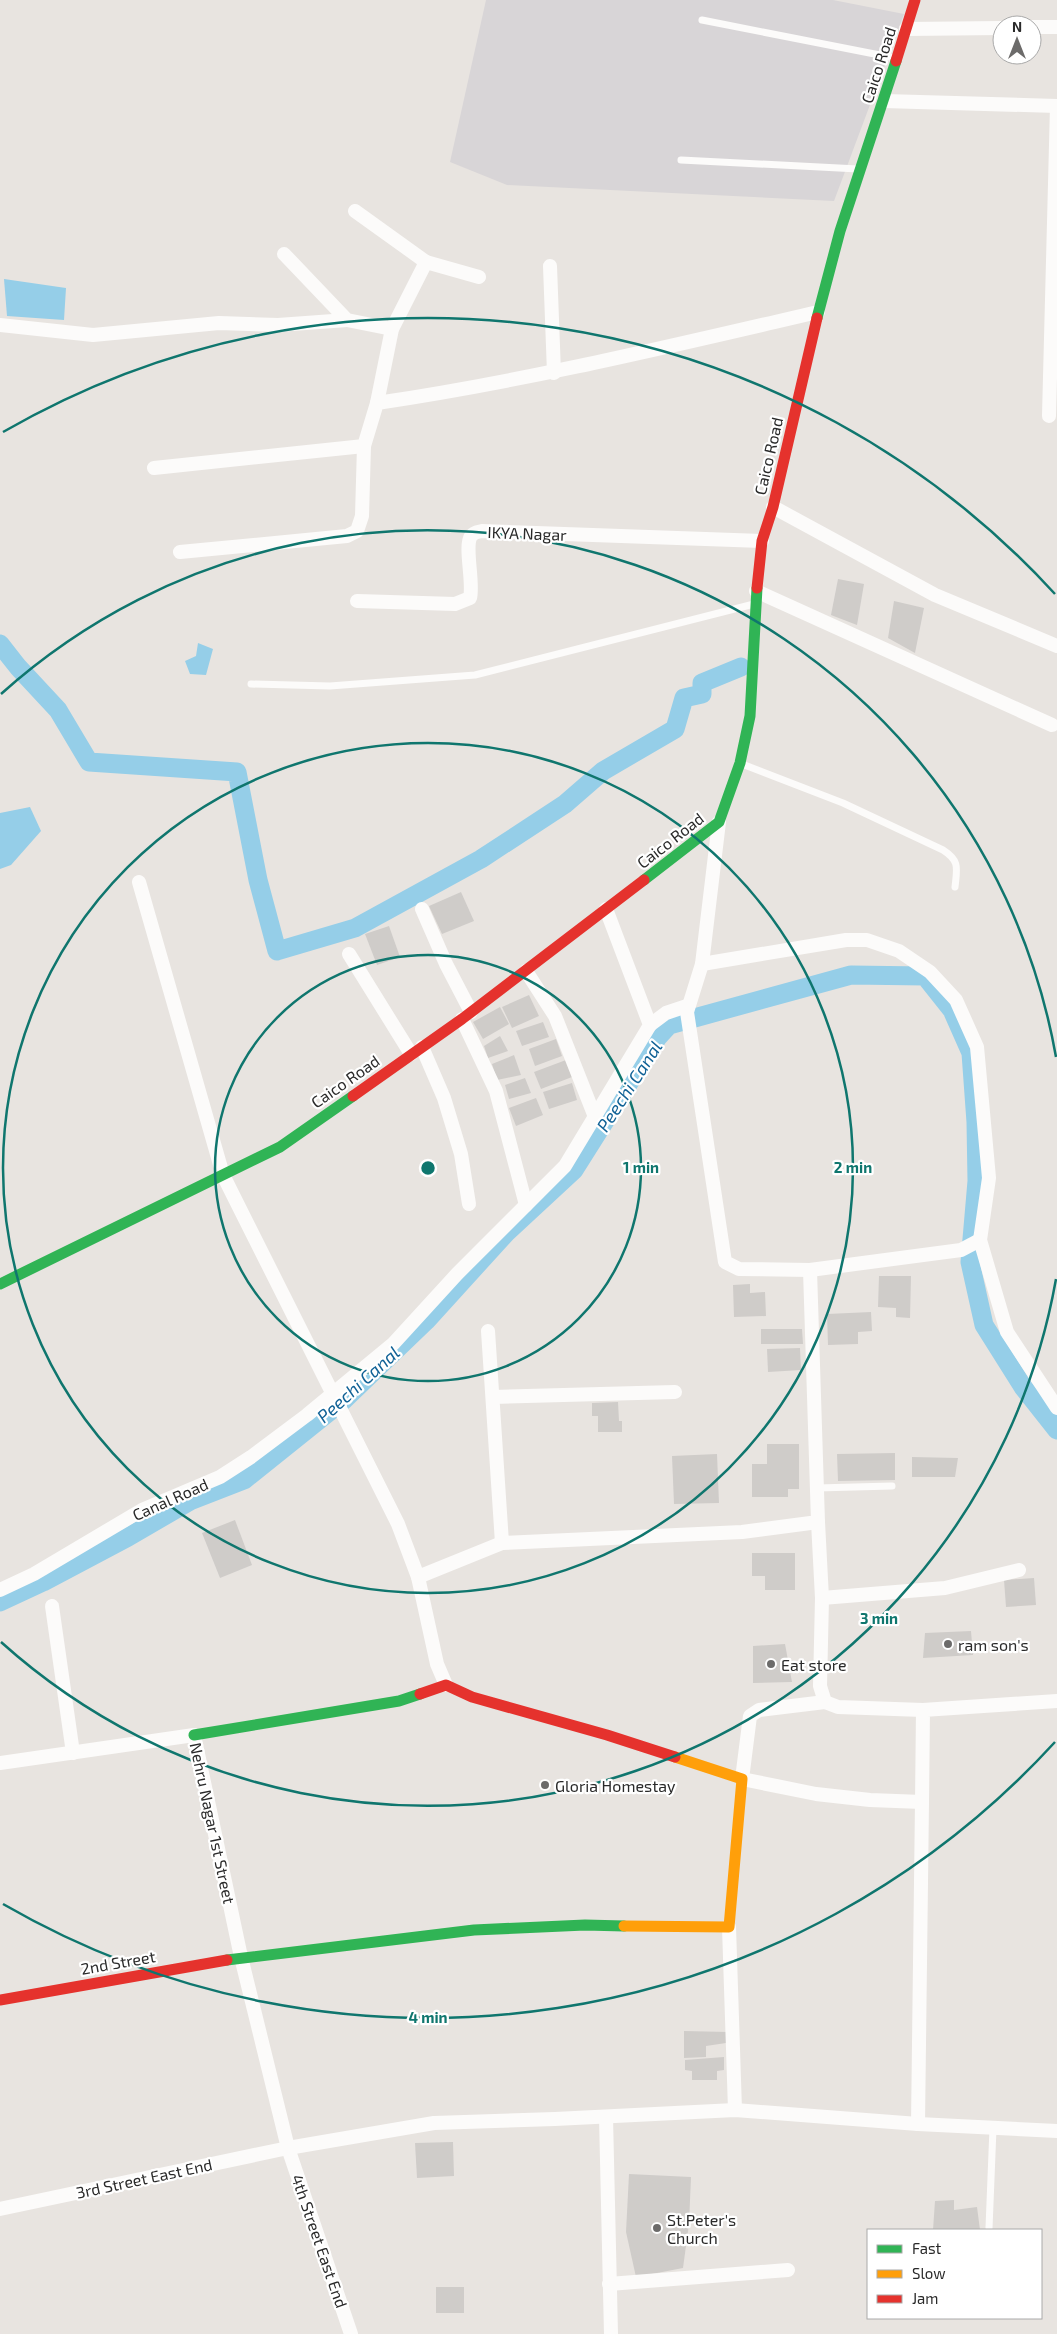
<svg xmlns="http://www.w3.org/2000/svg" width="1057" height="2334" viewBox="0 0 1057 2334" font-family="'Exo 2',sans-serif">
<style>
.industrial{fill:#d8d5d7}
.water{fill:#95cee8}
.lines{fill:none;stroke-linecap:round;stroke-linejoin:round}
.canal{stroke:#95cee8;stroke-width:19}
.building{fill:#cfccc9}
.lane{stroke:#fcfbfa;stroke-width:7}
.street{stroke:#fcfbfa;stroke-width:14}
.fast{stroke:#30b455;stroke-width:11}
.slow{stroke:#ff9f0a;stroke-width:11}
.jam{stroke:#e5322d;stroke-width:11}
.ring{fill:none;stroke:#0f766e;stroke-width:2.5}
.poi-dot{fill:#6c6b6a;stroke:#fff;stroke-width:2}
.labels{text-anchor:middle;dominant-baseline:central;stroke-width:4.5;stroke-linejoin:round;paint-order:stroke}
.street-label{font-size:16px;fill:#2a2a2a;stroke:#fff}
.poi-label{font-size:16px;fill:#2a2a2a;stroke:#fff;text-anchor:start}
.water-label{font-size:18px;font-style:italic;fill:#116296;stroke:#fff}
.centre{fill:#0f766e;stroke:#fff;stroke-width:2.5}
.ring-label{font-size:15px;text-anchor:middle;font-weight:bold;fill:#0f766e;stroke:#fff;stroke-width:4.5;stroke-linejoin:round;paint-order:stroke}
</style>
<rect width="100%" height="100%" fill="#e8e4e0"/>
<!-- industrial -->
<polygon class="industrial" points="486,0 833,0 904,14 834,201 507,185 450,162"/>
<!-- water -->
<g class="water">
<polygon points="4,279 66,288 64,320 7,316"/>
<polygon points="198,643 213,649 206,675 190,674 185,661 196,656"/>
<polygon points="30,807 41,831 11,865 0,869 0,813"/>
</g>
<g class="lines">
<!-- canal -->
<g class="canal">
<polyline points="0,644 18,667 58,710 89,762 237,772 258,880 277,951 355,928 481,859 565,804 603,771 675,729 684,698 702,694 702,683 741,667"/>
<polyline points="0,1602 43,1582 128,1537 190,1501 244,1480 345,1399 426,1321 506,1233 574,1170 658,1037 669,1025 851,975 925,976 952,1010 971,1053 976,1122 977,1181 970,1262 984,1325 1023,1387 1057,1430"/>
</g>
</g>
<!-- building -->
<g class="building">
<polygon points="838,579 864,584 857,625 831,615"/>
<polygon points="894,601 924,608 915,653 888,638"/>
<polygon points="461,892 474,921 442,934 429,906"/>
<polygon points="389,926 400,957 377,965 365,934"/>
<polygon points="529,995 539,1016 512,1028 502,1007"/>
<polygon points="500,1007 509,1024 483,1039 473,1022"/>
<polygon points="543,1022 549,1037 522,1046 516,1031"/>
<polygon points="500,1036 508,1051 488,1058 484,1046"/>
<polygon points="556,1039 562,1056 535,1066 529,1049"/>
<polygon points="514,1055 521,1075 497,1080 492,1064"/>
<polygon points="566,1060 572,1077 541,1089 534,1072"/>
<polygon points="525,1078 531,1093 509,1099 505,1085"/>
<polygon points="572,1083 577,1100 549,1109 543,1092"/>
<polygon points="536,1098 543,1115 516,1126 509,1108"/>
<polygon points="879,1276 911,1276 910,1318 896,1317 896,1308 878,1307"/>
<polygon points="750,1284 750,1293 765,1292 766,1316 734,1317 733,1285"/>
<polygon points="871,1312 872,1331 858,1332 858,1344 828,1345 827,1314"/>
<polygon points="761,1329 802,1329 803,1344 761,1344"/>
<polygon points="800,1348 801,1370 768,1372 767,1349"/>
<polygon points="618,1402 619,1421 622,1421 622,1432 598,1432 598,1416 592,1416 592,1403"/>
<polygon points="767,1444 799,1444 799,1489 788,1489 788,1497 752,1497 752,1464 767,1464"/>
<polygon points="895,1453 895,1480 838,1481 837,1454"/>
<polygon points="717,1454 719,1503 674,1504 672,1456"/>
<polygon points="912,1457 958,1458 955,1477 912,1477"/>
<polygon points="235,1520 252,1565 220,1578 202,1533"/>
<polygon points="752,1553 795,1553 795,1590 765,1590 765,1576 752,1576"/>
<polygon points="1034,1578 1036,1605 1006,1607 1004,1580"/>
<polygon points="971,1631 973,1655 923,1658 925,1633"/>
<polygon points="785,1644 792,1682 753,1683 753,1646"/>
<polygon points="684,2031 728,2032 726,2043 706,2046 706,2057 684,2058"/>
<polygon points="724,2057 724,2070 717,2071 717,2080 692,2080 692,2071 685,2070 685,2060"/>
<polygon points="453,2142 454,2176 417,2178 415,2143"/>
<polygon points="629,2174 691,2177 689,2224 683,2268 636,2277 626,2232"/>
<polygon points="954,2200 954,2210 977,2207 980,2230 933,2230 935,2201"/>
<rect x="436" y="2287" width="28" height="26"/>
</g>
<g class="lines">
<!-- lane -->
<g class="lane">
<polyline points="702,20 895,58"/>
<polyline points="681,160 858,169"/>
<polyline points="251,684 330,686 475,675 754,604"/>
<path d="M742 764 843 803 943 850C960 861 957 868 955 887"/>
<polyline points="817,1488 892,1486"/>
<polyline points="989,2228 993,2128"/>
</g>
<!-- street -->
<g class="street">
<polyline points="1032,27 1057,27"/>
<polyline points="906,29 1002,28"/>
<polyline points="884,101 1057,106"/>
<polyline points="355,211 426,262 392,329 377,403"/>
<polyline points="284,254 347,320 392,329"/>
<polyline points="426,262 479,277"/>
<polyline points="550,266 554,373"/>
<polyline points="0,325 93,335 219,323 278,325 347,320"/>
<polyline points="1049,416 1057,106"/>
<path d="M154 468 364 446 377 403C526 381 671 346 818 312"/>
<polyline points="773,507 935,595 1057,646"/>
<polyline points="180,552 347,536 357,531 362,516 364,446"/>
<polyline points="756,591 1052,725"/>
<path d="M357 601 455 604 470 598C474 583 464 546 471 536 474 532 478 532 482 531L762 541"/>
<polyline points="719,822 702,964 687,1012 725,1262 739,1269 810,1270 961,1250 980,1240"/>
<polyline points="139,882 223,1175 398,1524 418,1577 437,1664 446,1685"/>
<polyline points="422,909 446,964 471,1012"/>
<polyline points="349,954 411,1054"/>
<polyline points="702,964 846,940 867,940 899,951 930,972 956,1000 977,1047 989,1178 980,1240 1007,1332 1057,1408"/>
<polyline points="526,971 555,1016 595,1117"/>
<polyline points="462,1019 496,1091 526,1205"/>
<polyline points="650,1025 666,1013 687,1006"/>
<polyline points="422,1047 444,1098 461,1154 469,1204"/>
<polyline points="488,1331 502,1543 742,1532 818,1522 810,1270"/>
<polyline points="493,1397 675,1392"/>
<polyline points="818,1522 822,1598 820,1686 825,1702 838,1707 923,1710"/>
<polyline points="418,1577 502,1543"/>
<polyline points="0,1590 34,1574 142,1510 220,1477 251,1457 307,1415 393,1344 457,1274 565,1166 650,1025 606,909"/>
<polyline points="822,1598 945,1588 1019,1570"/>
<polyline points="52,1606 73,1753"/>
<polyline points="825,1702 759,1710 750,1716 742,1779 816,1794 870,1800 922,1802 923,1710 1057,1701"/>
<polyline points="0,1763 194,1735 241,1957 288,2148 351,2334"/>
<polyline points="729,1927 735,2110"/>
<polyline points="606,2117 611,2334"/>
<polyline points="918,2124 922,1802"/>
<polyline points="0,2209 288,2148 434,2123 555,2119 735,2110 918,2124 1057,2131"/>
<polyline points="609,2284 788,2270"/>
</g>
<!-- fast -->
<g class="fast">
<polyline points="817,318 840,231 896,61"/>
<polyline points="644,880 719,822 740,763 750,716 757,588"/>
<polyline points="0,1284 280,1147 353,1096"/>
<polyline points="194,1735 399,1701 420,1694"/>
<polyline points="227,1960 474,1930 585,1925 624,1926"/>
</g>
<!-- slow -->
<polyline class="slow" points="624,1926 729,1927 742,1779 675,1757"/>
<!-- jam -->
<g class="jam">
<polyline points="896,61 915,0"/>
<polyline points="757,588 762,541 773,507 817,318"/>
<polyline points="353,1096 462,1019 644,880"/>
<polyline points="420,1694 446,1685 472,1697 607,1735 675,1757"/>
<polyline points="0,2000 227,1960"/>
</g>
</g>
<!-- distance rings -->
<g class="ring">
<circle cx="428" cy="1168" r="213"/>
<circle cx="428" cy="1168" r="425"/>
<path d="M1056 1279A638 638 0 0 1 1 1642M1 694A638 638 0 0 1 1056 1057"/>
<path d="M1055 1742A850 850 0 0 1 3 1904M3 432A850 850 0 0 1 1055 594"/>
</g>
<!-- markers -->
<g class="poi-dot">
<circle cx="948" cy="1644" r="5"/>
<circle cx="771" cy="1664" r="5"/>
<circle cx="545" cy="1785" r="5"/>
<circle cx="657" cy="2228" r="5"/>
</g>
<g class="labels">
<!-- street labels -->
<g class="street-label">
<text transform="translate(878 65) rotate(-72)">Caico Road</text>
<text transform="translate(768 456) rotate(-77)">Caico Road</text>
<text transform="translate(527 533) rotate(2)">IKYA Nagar</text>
<text transform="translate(670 840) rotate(-38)">Caico Road</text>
<text transform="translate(345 1081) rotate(-35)">Caico Road</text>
<text transform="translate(170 1499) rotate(-24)">Canal Road</text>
<text transform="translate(213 1823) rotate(78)">Nehru Nagar 1st Street</text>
<text transform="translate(118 1962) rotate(-10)">2nd Street</text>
<text transform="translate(144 2178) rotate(-12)">3rd Street East End</text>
<text transform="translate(320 2241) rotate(71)">4th Street East End</text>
</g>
<!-- poi labels -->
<g class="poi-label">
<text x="958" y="1644">ram son's</text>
<text x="781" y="1664">Eat store</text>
<text x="555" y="1785">Gloria Homestay</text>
<text x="667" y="2219">St.Peter's<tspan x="667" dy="18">Church</tspan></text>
</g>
<!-- water labels -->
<g class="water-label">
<text transform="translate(629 1086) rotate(-57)">Peechi Canal</text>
<text transform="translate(358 1384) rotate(-42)">Peechi Canal</text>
</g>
</g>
<circle cx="428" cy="1168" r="8" class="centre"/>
<g class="ring-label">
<text x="641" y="1173">1 min</text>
<text x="853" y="1173">2 min</text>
<text x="879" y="1624">3 min</text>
<text x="428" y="2023">4 min</text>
</g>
<!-- legend -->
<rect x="867" y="2229" width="175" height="90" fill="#ffffff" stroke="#aaaaaa"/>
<rect x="877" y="2245" width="25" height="8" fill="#30b455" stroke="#aaaaaa"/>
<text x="912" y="2254" font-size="15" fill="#2a2a2a">Fast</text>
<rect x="877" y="2270" width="25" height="8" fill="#ff9f0a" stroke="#aaaaaa"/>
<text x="912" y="2279" font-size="15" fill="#2a2a2a">Slow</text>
<rect x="877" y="2295" width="25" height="8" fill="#e5322d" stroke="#aaaaaa"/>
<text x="912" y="2304" font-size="15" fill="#2a2a2a">Jam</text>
<!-- north arrow -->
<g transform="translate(1017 40)"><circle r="24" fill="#ffffff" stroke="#aaaaaa"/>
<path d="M0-4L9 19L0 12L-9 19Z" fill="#6c6b6a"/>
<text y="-8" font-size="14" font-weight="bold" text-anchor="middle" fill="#2a2a2a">N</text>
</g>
</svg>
